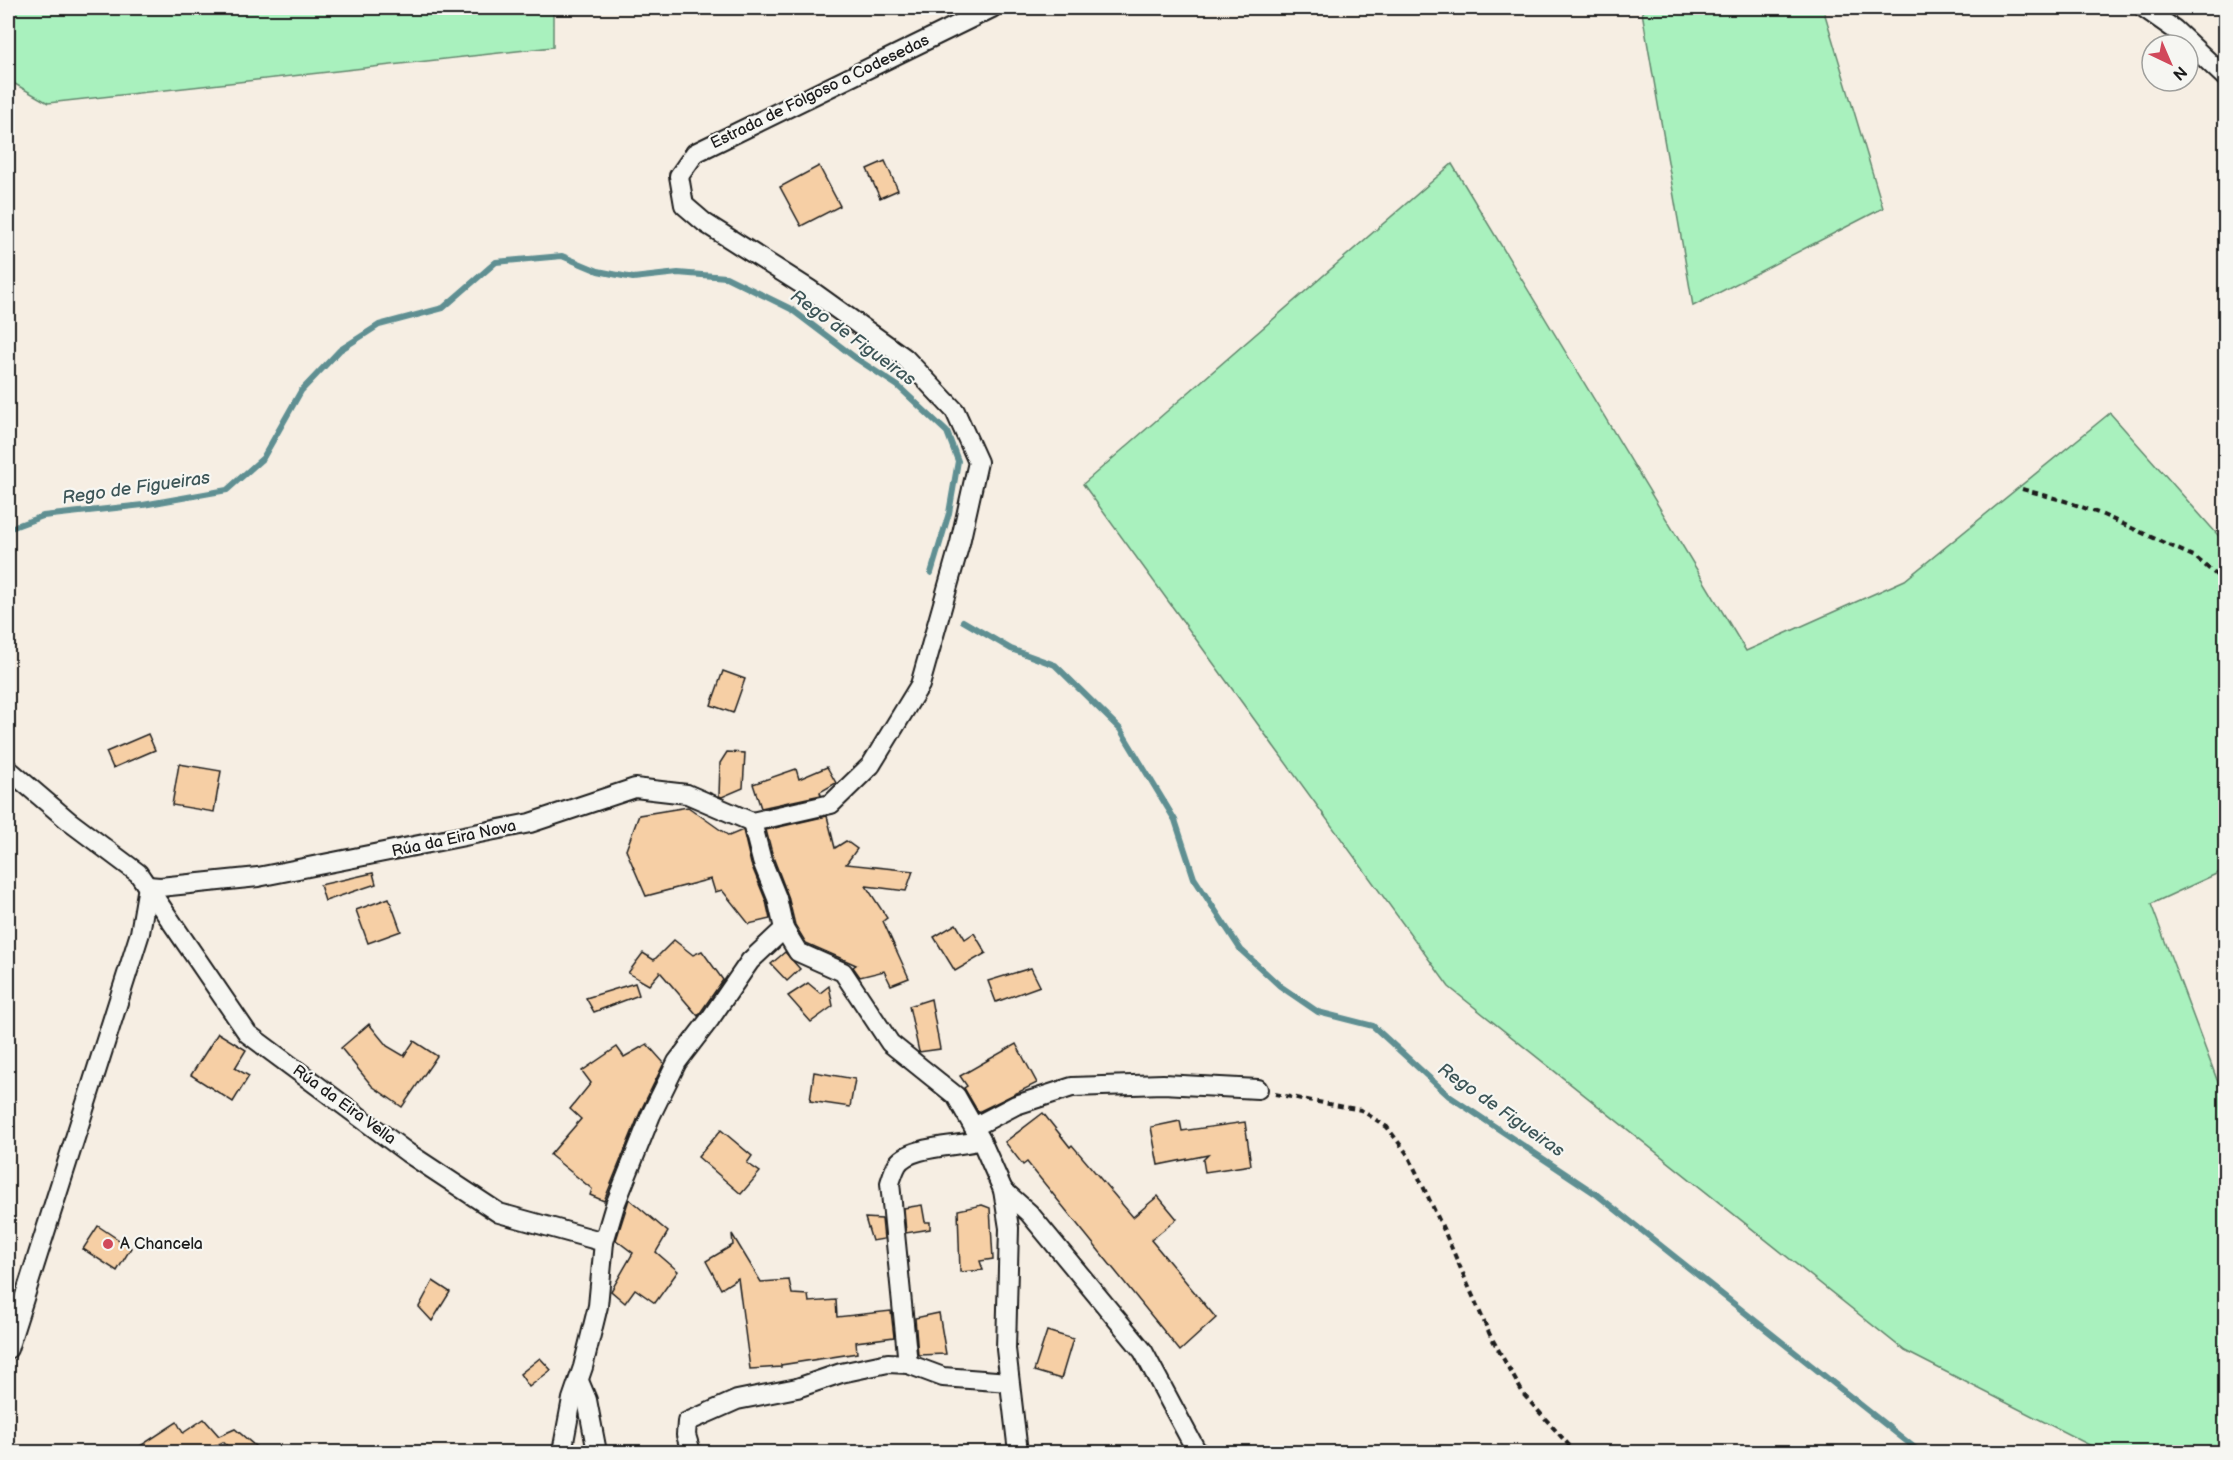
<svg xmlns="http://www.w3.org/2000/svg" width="2233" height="1460" viewBox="0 0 2233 1460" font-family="'Balsamiq Sans',sans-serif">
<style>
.green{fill:#a9f1be;stroke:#62866d;stroke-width:1.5}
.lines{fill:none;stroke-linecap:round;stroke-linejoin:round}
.stream{stroke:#5e8f92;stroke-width:6}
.building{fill:#f6cfa5;stroke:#1c1c1c;stroke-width:1.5}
.minor-casing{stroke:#1c1c1c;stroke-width:22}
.path{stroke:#1c1c1c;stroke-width:4;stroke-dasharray:6 4.5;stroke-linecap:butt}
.minor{stroke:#f6f6f2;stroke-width:18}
.poi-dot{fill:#d1495b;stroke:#f6f6f2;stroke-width:2}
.labels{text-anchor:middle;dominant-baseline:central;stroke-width:4.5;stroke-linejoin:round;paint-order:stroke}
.street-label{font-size:16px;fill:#1c1c1c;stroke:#f6f6f2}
.poi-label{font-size:16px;fill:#1c1c1c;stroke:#f6f6f2;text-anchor:start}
.water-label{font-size:18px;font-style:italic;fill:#3d5557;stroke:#f6f6f2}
</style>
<rect width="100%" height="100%" fill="#f6eee3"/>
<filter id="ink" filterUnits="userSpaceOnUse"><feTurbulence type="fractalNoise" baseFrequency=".0167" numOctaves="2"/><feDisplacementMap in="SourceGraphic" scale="12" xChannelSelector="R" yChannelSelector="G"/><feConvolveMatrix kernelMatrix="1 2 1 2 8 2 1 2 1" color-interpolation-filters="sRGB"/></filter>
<g filter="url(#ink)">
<!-- green -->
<g class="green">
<polygon points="8,8 553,8 553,47 48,103 8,80"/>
<polygon points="1648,8 1823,8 1883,208 1693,306 1642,12"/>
<polygon points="1452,164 1746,651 1905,580 2110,413 2225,543 2225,870 2151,904 2225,1101 2225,1452 2103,1452 1905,1351 1449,987 1083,484"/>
</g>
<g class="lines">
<!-- stream -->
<g class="stream">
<polyline points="8,529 43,516 143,505 227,490 263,458 301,391 340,350 379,325 443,308 496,262 562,256 598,271 633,278 678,273 726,277 791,309 857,359 898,386 947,432 958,461 949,513 931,573"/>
<polyline points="963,621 1011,649 1055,665 1120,729 1175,820 1194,878 1241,950 1280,986 1318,1012 1373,1026 1449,1096 1596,1194 1920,1452"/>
</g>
</g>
<!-- building -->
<g class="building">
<polygon points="885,161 898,190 880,198 867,169"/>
<polygon points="819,166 840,206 801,226 780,187"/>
<polygon points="723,671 745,679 733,713 711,705"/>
<polygon points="148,734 155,750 113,768 106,752"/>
<polygon points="727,752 745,753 743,788 722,797 719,796 720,763"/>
<polygon points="179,764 221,771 214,812 172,805"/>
<polygon points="827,767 836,783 820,792 821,795 761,808 753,784 796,769 799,779"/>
<polygon points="688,807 729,836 743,830 751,864 766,901 770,919 749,924 722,890 715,892 711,879 646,896 626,850 639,815"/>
<polygon points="827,816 835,848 846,841 857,849 846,864 913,871 906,891 866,886 887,918 883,921 909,978 891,985 884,971 860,977 853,967 856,965 806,943 795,925 788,896 773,857 766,830"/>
<polygon points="373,873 376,884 325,901 320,885"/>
<polygon points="389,898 401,931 368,943 356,910"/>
<polygon points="956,924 965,939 974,933 986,953 955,971 934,937"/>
<polygon points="674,940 693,955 702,951 723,980 698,1016 660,972 649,985 628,973 643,953 654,960"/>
<polygon points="785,952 800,969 787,981 771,964"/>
<polygon points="1031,968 1040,986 996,1002 988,981"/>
<polygon points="635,983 639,995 594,1012 586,998"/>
<polygon points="808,983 820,993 829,986 833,1006 811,1022 788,996"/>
<polygon points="931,999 940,1049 919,1052 909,1006"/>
<polygon points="369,1024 387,1046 404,1056 414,1041 437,1056 402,1107 372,1086 341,1048"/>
<polygon points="218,1033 246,1050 235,1068 249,1076 233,1102 191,1075"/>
<polygon points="647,1044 664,1063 641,1110 604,1201 590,1195 592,1189 550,1155 581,1119 570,1109 591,1083 582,1071 617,1047 624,1057"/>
<polygon points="1016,1044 1037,1083 978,1112 964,1088 967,1086 960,1076"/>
<polygon points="814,1072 855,1079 850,1107 810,1101"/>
<polygon points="1043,1113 1070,1147 1072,1145 1133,1217 1158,1196 1177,1219 1151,1240 1216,1318 1180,1351 1027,1162 1023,1165 1005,1142"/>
<polygon points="1180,1121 1182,1131 1245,1122 1251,1165 1205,1172 1203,1160 1208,1155 1158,1165 1151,1127"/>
<polygon points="721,1130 752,1156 747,1163 760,1172 741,1194 698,1157"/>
<polygon points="629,1199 668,1232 656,1252 678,1271 655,1303 635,1289 625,1303 611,1291 633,1253 616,1240"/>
<polygon points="922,1205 925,1222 930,1222 930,1229 906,1233 904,1208"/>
<polygon points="982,1205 990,1208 993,1259 980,1261 983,1270 960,1272 958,1210"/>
<polygon points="865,1218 882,1219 884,1239 872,1241"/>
<polygon points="98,1226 131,1248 117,1271 83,1249"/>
<polygon points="732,1234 761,1282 789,1280 792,1294 808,1295 809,1302 836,1300 837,1317 891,1311 894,1337 856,1342 857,1353 781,1365 781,1367 750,1369 738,1278 721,1289 706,1261 733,1245"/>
<polygon points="433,1281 450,1292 432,1321 419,1307"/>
<polygon points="939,1313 946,1354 918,1355 915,1318"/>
<polygon points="1047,1331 1073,1339 1061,1379 1034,1371"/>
<polygon points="540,1358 551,1370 529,1387 520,1374"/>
<polygon points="204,1419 219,1436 235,1429 262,1452 234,1452 223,1442 204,1452 131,1452 177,1422 183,1433"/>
</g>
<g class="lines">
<!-- minor casing -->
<g class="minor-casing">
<g id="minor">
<polyline points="2144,8 2174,29 2226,78"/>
<polyline points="8,769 70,822 138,873 248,1034 408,1153 499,1213 604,1242"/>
<polyline points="752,822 831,804 871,765 920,685 960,543 978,462 955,411 905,358 809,289 705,223 684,205 679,176 695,153 992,8"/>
<polyline points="752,822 762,861 777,898 784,929 798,952 843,972 890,1043 956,1096 981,1140 1003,1190 1009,1228 1006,1349 1018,1452"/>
<polyline points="148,886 160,887 258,877 530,823 635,788 687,794 752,822"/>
<polyline points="974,1127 1016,1105 1072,1087 1163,1084 1258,1089"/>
<polyline points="1003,1190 1029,1213 1143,1351 1197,1452"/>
<polyline points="8,1349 140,933 148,886"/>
<path d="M908 1364 890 1183C892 1177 894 1170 897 1165 908 1145 960 1147 981 1140"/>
<polyline points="579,1381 587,1400 597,1452"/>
<polyline points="562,1452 572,1399 583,1367 598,1306 604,1242 615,1205 651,1115 677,1062 710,1019 750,961 784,929"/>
<polyline points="691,1452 686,1435 687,1422 737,1400 797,1388 841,1373 888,1363 908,1364 943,1377 1009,1382"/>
</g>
</g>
<!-- path -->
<g class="path">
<polyline points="2022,489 2065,501 2101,514 2195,557 2226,583"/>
<polyline points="1275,1094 1361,1110 1387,1127 1408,1155 1442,1226 1490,1335 1524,1395 1575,1452"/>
</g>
<!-- minor -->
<use href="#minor" class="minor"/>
</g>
</g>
<!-- markers -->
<circle class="poi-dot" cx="108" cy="1244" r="6"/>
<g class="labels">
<!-- street labels -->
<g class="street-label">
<text transform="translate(820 92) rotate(-26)">Estrada de Folgoso a Codesedas</text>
<text transform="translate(454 839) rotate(-12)">Rúa da Eira Nova</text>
<text transform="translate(344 1105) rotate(36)">Rúa da Eira Vella</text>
</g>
<!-- poi labels -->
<g class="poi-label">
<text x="120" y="1244">A Chancela</text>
</g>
<!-- water labels -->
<g class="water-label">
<text transform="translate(853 338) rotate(36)">Rego de Figueiras</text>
<text transform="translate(136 488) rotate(-8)">Rego de Figueiras</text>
<text transform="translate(1501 1110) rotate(35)">Rego de Figueiras</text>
</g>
</g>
<!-- margin -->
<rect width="2233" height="1460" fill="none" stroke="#f6f6f2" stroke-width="30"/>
<rect x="15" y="15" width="2203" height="1430" fill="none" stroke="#1c1c1c" stroke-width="2" filter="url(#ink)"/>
<!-- north arrow -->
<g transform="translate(2170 63) rotate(136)"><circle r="28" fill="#f6f6f2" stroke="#9f9f9c" stroke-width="1.5"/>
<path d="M0-4.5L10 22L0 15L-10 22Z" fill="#d1495b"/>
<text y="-9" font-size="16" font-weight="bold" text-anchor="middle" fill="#1c1c1c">N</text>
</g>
</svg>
